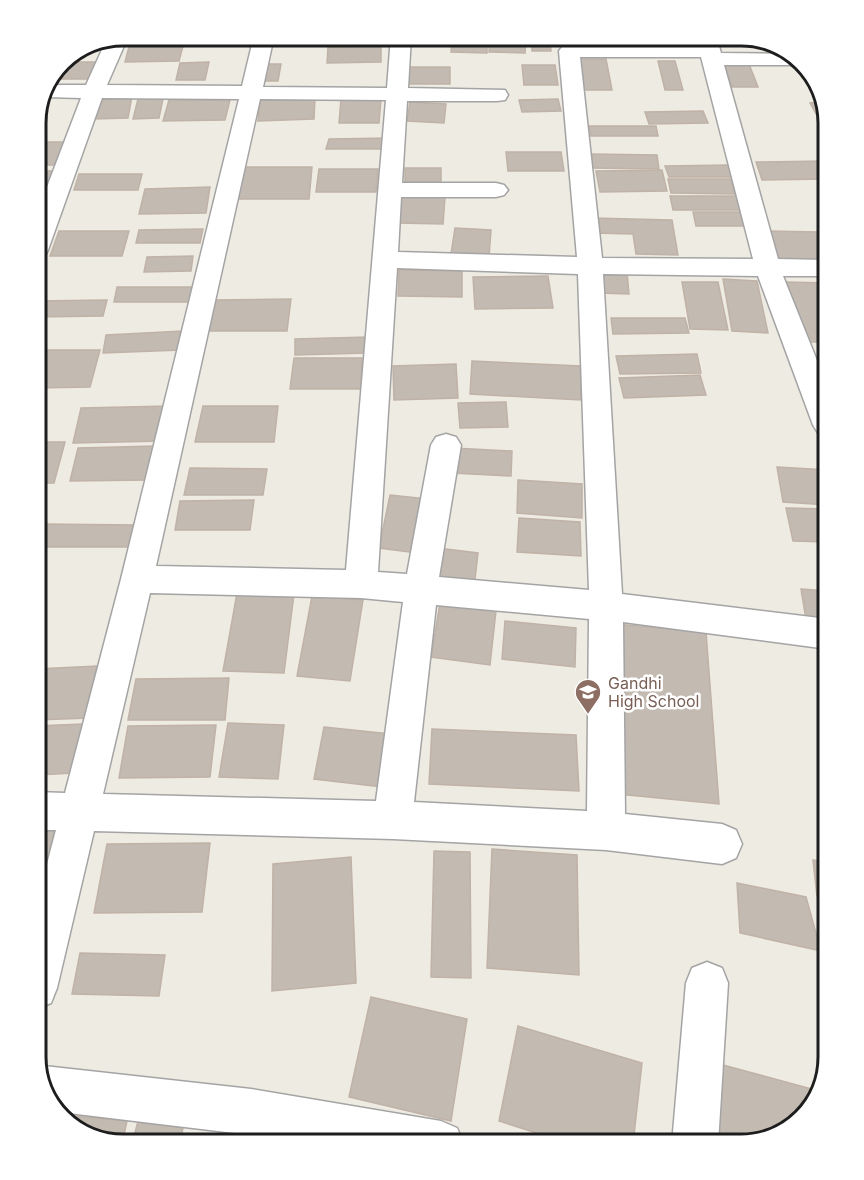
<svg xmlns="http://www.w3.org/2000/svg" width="864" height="1180" viewBox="0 0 864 1180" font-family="Inter,sans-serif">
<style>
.building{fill:#c3bab2;stroke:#c0b2a6;stroke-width:1.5}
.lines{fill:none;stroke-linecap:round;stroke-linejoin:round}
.street-casing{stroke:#a4a4a4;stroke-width:3}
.street{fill:#fff;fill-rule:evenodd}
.labels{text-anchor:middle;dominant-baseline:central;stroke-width:5;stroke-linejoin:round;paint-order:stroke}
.education-label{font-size:16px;fill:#785e54;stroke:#fff;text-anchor:start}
.rim{fill:none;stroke:#1d1d1d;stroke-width:3}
</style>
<rect width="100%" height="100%" fill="#eeebe3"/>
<!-- building -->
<g class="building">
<polygon points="194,36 245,36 244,43 192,43"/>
<polygon points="332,36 385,36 385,44 332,45"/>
<rect x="409" y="36" width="41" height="3"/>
<polygon points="452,36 487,36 487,53 451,52"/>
<polygon points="490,36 526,36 525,53 489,52"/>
<polygon points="531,36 549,36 551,51 532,51"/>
<polygon points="184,42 179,61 125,62 130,43"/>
<polygon points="381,46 381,62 327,63 328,47"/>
<polygon points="575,59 606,59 612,90 579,90"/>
<polygon points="658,61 675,61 683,90 665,90"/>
<polygon points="64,62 100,62 94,79 55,79"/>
<polygon points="209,62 205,80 176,80 180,63"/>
<polygon points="264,64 281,64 278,81 261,81"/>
<polygon points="724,64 749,64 758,87 732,87"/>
<polygon points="522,65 555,65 558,85 524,85"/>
<polygon points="409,67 450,67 450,84 408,84"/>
<polygon points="132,96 128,118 94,119 99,97"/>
<polygon points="315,98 314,119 258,121 260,99"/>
<polygon points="138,99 163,99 159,118 133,119"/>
<polygon points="341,99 381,99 379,123 339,123"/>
<polygon points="558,99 561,111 522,112 519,100"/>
<polygon points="169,100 230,100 225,120 163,121"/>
<polygon points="410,102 446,104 444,123 407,121"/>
<polygon points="822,102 828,123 821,123 810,103"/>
<polygon points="703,111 708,123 649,124 645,112"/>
<polygon points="589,126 656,126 658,136 591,136"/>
<polygon points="389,138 388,149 326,149 329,139"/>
<polygon points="36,142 66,142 58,165 36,165"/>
<polygon points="506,152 561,152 564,171 508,171"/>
<polygon points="590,154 657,155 659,169 591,168"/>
<polygon points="825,161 828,179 762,180 756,162"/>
<polygon points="729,165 733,177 669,177 665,166"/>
<polygon points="243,167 312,167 309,199 238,199"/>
<rect x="405" y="168" width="36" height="15"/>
<polygon points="319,169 378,169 376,192 316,192"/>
<polygon points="662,170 667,191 600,192 596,171"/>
<polygon points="36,171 59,171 53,189 36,190"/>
<polygon points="79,174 142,174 138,190 74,190"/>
<polygon points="668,179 731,179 735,194 671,193"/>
<polygon points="210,187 206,213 139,214 145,189"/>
<polygon points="400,196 445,197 443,224 398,223"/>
<polygon points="670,196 737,196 741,210 673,210"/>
<polygon points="693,212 742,212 746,226 696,226"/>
<polygon points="592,218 672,220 678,255 636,254 633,234 593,233"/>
<polygon points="455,228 491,230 489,257 451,254"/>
<polygon points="203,229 200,243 136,243 139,230"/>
<polygon points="59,231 129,231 122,256 50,256"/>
<polygon points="767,231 818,232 828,259 776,259"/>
<polygon points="193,256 191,271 144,272 147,257"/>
<polygon points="399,270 462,271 462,297 398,296"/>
<polygon points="597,271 627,272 629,294 599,293"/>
<polygon points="548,276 553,308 475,309 473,277"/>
<polygon points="723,279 757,281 768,333 732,331"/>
<polygon points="682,282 718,282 728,330 690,329"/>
<polygon points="784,282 828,283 828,342 802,342"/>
<polygon points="117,287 192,287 189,302 114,302"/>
<polygon points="291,299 287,331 208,331 214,300"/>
<polygon points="107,300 103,316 36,317 36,301"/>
<polygon points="611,318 685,318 689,333 613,334"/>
<polygon points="183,331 181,350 103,353 106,335"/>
<polygon points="368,337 367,353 295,355 295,339"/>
<polygon points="36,350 100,350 90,387 36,388"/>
<polygon points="697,354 701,373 620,374 616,356"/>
<polygon points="294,358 362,358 361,389 290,389"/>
<polygon points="472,361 581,366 581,400 470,394"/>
<polygon points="456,364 458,398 394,400 393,366"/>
<polygon points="700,375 706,395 624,398 619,378"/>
<polygon points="506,402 508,427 460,428 458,403"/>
<polygon points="169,406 163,441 73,443 81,408"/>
<polygon points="203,406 278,406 274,442 195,442"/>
<polygon points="36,442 65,442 54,483 36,483"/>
<polygon points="155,446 149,480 70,481 78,448"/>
<polygon points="453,448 512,451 511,476 452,473"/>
<polygon points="777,467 828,470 828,505 783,502"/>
<polygon points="190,468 267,469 263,495 184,495"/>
<polygon points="518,480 582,484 582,518 517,513"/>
<polygon points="390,495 427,499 417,553 379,548"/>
<polygon points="254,500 250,530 175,530 180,501"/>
<polygon points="786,508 828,509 828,542 793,541"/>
<polygon points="519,518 580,522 581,556 517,552"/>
<polygon points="41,524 137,525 132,547 36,547"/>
<polygon points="438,548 478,553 474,588 432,583"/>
<polygon points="801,589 828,591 828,627 807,625"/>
<polygon points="237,593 294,594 284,673 223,671"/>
<polygon points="312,596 363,600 350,681 297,676"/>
<polygon points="440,603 496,611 490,665 431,657"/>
<polygon points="505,621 576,628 575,667 502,659"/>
<polygon points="615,624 706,632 719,804 618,794"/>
<polygon points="97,666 89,718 36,720 36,669"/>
<polygon points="229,678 225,720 128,720 136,679"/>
<polygon points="228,723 284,725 278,779 219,777"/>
<polygon points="82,724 74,773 36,775 36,726"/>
<polygon points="216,725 210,777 119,778 128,726"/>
<polygon points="324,727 390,734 382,787 314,779"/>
<polygon points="432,729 576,735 579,791 429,784"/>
<polygon points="68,830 36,909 36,832"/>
<polygon points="210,843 202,912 94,913 107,844"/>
<polygon points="492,849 577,855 579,975 487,968"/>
<polygon points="434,851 470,852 471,978 431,977"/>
<polygon points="351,857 356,983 272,991 273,864"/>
<polygon points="813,860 828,862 828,898 817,896"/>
<polygon points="737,883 806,897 821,951 740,933"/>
<polygon points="80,953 165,955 159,996 72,994"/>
<polygon points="371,997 467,1019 451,1121 349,1097"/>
<polygon points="518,1026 642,1063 633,1144 571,1144 499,1121"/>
<polygon points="723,1065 819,1091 816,1100 784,1132 741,1144 717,1144"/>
<polygon points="62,1115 127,1121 122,1144 80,1132"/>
<polygon points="138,1121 183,1128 179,1144 132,1144"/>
</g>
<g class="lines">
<!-- street casing -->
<g class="street-casing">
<g id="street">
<path d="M124 36 127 39 107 85 242 86 254 36H274L263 87 387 88 391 36H411L408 88 505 90 508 95 505 100 497 101H407L402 183H496L504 185 508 190 504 195 496 197H401L398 252 577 257 559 51 562 47 698 45 696 36H716L721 53 790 54 802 65H724L778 259 828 260V276H783L828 388V436L818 433 813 425 758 276 603 274 622 594 828 619V649L623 622 625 814 722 824 736 830 742 844 736 858 722 864 606 850 393 839 94 831 57 988 51 1003 36 1009V906L56 830H36V792L65 793 121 579 239 99 102 98 48 250 45 256 36 258V216L81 98 46 97 52 85H86L105 43ZM580 57H701L753 259 602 258ZM260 99 386 100 346 570 156 566ZM397 268 578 274 589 590 439 577 461 445 456 437 446 434 436 437 431 445 407 574 378 572ZM150 593 361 598 403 602 376 801 103 794ZM436 605 589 619 587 811 414 802Z"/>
<polygon points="707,962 722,968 728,983 718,1144 672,1144 686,983 692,968"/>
<polygon points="44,1066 251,1089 441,1121 457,1128 464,1144 305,1144 251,1135 60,1112 48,1100 39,1068"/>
</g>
</g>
<!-- street -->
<use href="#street" class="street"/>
</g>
<!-- icons -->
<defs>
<g id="university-pin" transform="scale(1.35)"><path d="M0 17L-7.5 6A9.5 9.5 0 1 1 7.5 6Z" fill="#8d6e63" stroke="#fff"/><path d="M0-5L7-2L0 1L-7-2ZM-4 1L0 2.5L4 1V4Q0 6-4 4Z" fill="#fff"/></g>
</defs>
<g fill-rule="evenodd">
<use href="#university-pin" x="588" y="692"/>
</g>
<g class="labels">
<!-- education labels -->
<g class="education-label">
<text x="608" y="683">Gandhi<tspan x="608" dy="18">High School</tspan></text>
</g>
</g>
<!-- crop -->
<path d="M0 0H864V1180H0ZM123 46H741A77 77 0 0 1 818 123V1057A77 77 0 0 1 741 1134H123A77 77 0 0 1 46 1057V123A77 77 0 0 1 123 46Z" fill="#fff" fill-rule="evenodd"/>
<path class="rim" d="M123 46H741A77 77 0 0 1 818 123V1057A77 77 0 0 1 741 1134H123A77 77 0 0 1 46 1057V123A77 77 0 0 1 123 46Z"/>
</svg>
